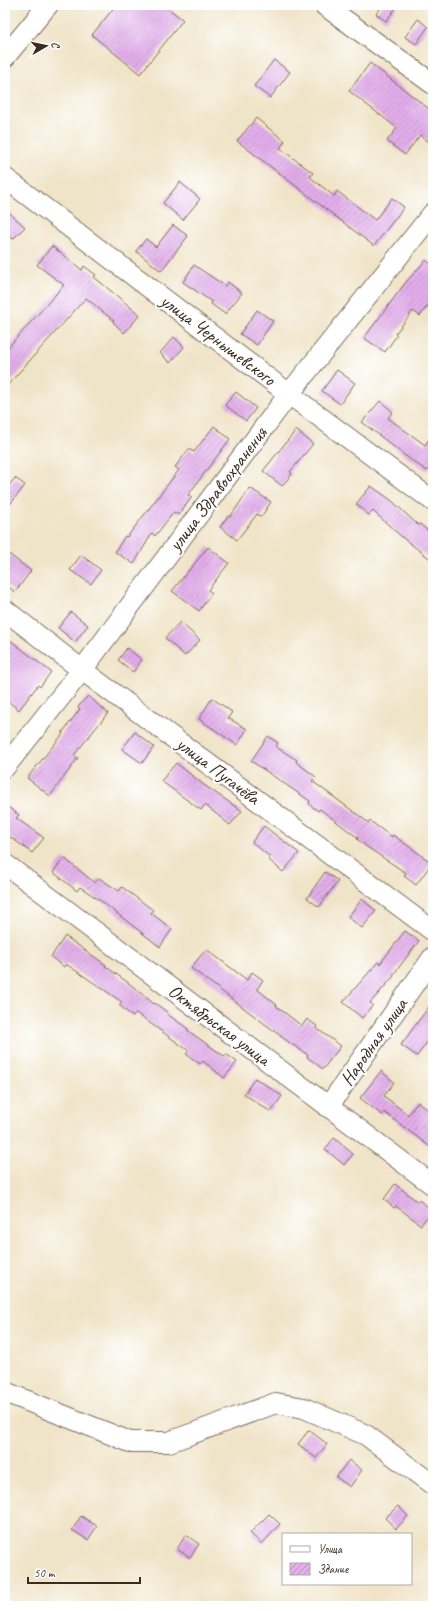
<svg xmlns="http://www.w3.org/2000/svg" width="438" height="1611" viewBox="0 0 438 1611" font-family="Caveat,sans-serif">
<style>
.building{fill:url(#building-hatch)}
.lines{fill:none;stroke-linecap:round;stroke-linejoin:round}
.minor-casing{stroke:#7a6b5a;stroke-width:22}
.minor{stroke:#fff;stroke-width:20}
.labels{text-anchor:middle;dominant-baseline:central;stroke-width:4;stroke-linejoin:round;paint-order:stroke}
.street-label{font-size:19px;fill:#3b2a1e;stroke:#fff}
</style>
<defs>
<pattern id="building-hatch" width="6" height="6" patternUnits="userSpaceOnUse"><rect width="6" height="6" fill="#e2aeeb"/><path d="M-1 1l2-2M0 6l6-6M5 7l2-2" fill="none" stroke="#b88ebe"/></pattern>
</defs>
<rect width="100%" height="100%" fill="#fff"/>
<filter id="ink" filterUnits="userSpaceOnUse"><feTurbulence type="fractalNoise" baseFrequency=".025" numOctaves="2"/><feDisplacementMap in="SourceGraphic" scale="8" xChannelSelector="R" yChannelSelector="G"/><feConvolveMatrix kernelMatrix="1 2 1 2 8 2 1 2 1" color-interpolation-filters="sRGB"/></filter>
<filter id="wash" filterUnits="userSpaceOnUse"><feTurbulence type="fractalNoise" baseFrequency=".012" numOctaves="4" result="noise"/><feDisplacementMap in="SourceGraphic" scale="16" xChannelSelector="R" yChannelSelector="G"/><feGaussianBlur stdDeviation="0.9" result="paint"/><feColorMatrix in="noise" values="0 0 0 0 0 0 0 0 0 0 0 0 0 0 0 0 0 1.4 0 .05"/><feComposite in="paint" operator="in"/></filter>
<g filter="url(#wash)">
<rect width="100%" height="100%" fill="#f0e4c8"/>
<g id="blocks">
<!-- building -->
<g class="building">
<polygon points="116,5 164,5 183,20 140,74 92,35"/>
<polygon points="383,5 398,5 386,21 376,14"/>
<polygon points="418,19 428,27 416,44 405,37"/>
<polygon points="274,60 290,72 270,98 254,86"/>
<polygon points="370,63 433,112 433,145 420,135 405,155 387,141 397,128 349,91"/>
<polygon points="256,118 285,141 280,148 313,173 310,177 334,196 337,191 375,220 392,198 404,207 374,246 237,141"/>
<polygon points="180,182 200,199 183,220 163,203"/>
<polygon points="5,209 25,227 13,239 5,231"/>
<polygon points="173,225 188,236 161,271 136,251 146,239 156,247"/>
<polygon points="52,246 82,270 84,266 96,275 94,277 140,315 124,333 113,322 114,321 86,298 5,388 5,351 64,285 37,265"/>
<polygon points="426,260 433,266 433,298 420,316 413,311 395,334 397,335 385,352 364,338 406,282"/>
<polygon points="194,265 225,286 228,282 242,293 225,314 211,304 212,302 183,282"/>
<polygon points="257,310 273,321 257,345 240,334"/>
<polygon points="174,337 184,347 170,363 160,353"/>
<polygon points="337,370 355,383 340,404 322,391"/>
<polygon points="236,392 256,408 246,421 225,405"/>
<polygon points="380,401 393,412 388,418 425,445 433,434 433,462 427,471 407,457 362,422"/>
<polygon points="214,426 230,439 188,495 192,497 178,515 174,512 155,536 152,533 134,564 115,552 125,536 127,537 179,470 175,467 189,449 194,452"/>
<polygon points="296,430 313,444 290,472 292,474 282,486 263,471"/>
<polygon points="15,478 25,485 5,511 5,490"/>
<polygon points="371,486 391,500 418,525 420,524 433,535 433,561 403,538 373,511 369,515 356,504"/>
<polygon points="250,488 271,502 261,517 257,514 237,540 220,527 228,516 230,517"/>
<polygon points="208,547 229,563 208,590 212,593 199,611 172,591"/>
<polygon points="5,551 31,571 15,592 5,584"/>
<polygon points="81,555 101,570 91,584 70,570"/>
<polygon points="71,612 88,625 75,642 58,628"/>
<polygon points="180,622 200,640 185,656 165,638"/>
<polygon points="5,636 51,672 40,687 38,685 19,710 5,699"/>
<polygon points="127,648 142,660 133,672 118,660"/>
<polygon points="88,696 108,713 74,755 78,758 50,796 27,778 63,734 62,733 80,709 78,707"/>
<polygon points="212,698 232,712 228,718 247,729 237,745 199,719"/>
<polygon points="135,732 154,747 142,763 122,749"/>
<polygon points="268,736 278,743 276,747 297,760 296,762 316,777 312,781 369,823 370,821 392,837 393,835 432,863 416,885 404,876 406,873 367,847 357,839 358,838 320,809 318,811 309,804 310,801 251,761"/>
<polygon points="176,763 204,785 242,811 230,825 205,805 201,810 161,781"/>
<polygon points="5,805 19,815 16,818 44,838 32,853 5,833"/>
<polygon points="264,826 299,853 283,872 268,859 270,857 252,842"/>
<polygon points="64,858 95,883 99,878 119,891 122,887 153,910 151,913 172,929 160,947 101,901 80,887 77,891 53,872"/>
<polygon points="325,872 338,881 319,907 307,898"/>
<polygon points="362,899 376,911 362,928 348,917"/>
<polygon points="405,931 419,941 393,975 394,976 370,1003 373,1005 362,1018 343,1002 378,962 380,964"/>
<polygon points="65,936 106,965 105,966 130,984 154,1004 155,1003 168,1013 167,1014 188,1029 187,1030 224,1056 226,1054 237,1062 224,1078 203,1061 200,1064 186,1054 189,1051 136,1013 133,1017 119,1005 122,1002 66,964 64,967 51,957"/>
<polygon points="206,949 247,980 252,972 263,980 257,989 277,1005 276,1006 302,1026 307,1019 317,1026 316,1028 341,1046 323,1069 307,1057 308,1055 290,1043 191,968"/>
<polygon points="433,1001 433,1034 417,1056 401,1045"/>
<polygon points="381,1071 394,1082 384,1096 408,1115 418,1102 433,1114 433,1149 384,1112 382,1115 360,1098"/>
<polygon points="255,1078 282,1096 271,1112 244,1094"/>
<polygon points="334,1138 353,1154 344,1165 325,1149"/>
<polygon points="395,1184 418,1202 419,1200 432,1210 421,1225 396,1206 394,1208 384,1199"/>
<polygon points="309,1430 327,1444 316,1458 298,1444"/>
<polygon points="349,1460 362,1470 350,1487 336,1477"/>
<polygon points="398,1506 408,1516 396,1529 385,1518"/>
<polygon points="269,1514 280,1524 262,1544 250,1533"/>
<polygon points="81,1516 97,1526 88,1540 72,1530"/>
<polygon points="186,1535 199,1544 190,1558 177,1549"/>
</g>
</g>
</g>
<g filter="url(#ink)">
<use href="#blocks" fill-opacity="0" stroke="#7a6b5a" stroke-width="1"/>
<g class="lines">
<!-- minor casing -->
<g class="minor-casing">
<g id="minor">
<polyline points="324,5 433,84"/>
<polyline points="5,57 48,5"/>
<polyline points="5,178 289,394 433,501"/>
<polyline points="5,610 82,670 433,931"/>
<polyline points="5,767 82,670 289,394 433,213"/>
<polyline points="5,864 433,1185"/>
<polyline points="328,1107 433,957"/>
<polyline points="5,1392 130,1442 169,1442 276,1403 304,1408 366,1435 433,1485"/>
</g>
</g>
<!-- minor -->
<use href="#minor" class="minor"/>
</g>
</g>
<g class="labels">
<!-- street labels -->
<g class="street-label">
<text transform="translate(218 340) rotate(37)">улица Чернышевского</text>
<text transform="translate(218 489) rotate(-53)">улица Здравоохранения</text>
<text transform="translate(218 771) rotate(37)">улица Пугачёва</text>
<text transform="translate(219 1025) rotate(37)">Октябрьская улица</text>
<text transform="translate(374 1042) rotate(-55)">Народная улица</text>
</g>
</g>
<!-- margin -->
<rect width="438" height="1611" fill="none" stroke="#fff" stroke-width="20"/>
<!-- legend -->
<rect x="282" y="1533" width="130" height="52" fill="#ffffff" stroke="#b1aaa5"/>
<rect x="290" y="1546" width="20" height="6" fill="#ffffff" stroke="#b1aaa5"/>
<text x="318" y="1553" font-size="12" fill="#3b2a1e">Улица</text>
<rect x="290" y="1563" width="20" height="12" fill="url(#building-hatch)" stroke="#b1aaa5"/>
<text x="318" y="1573" font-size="12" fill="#3b2a1e">Здание</text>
<!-- north arrow -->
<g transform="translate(46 46) rotate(81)" stroke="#ffffff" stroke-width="3" paint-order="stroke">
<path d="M0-3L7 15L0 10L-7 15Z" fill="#3b2a1e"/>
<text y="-6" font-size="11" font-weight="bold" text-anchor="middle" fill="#3b2a1e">С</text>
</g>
<!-- scale -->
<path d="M28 1577v6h112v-6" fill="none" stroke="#3b2a1e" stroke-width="2"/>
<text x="34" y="1577" font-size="12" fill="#3b2a1e" stroke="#ffffff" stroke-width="3" paint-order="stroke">50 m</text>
</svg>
